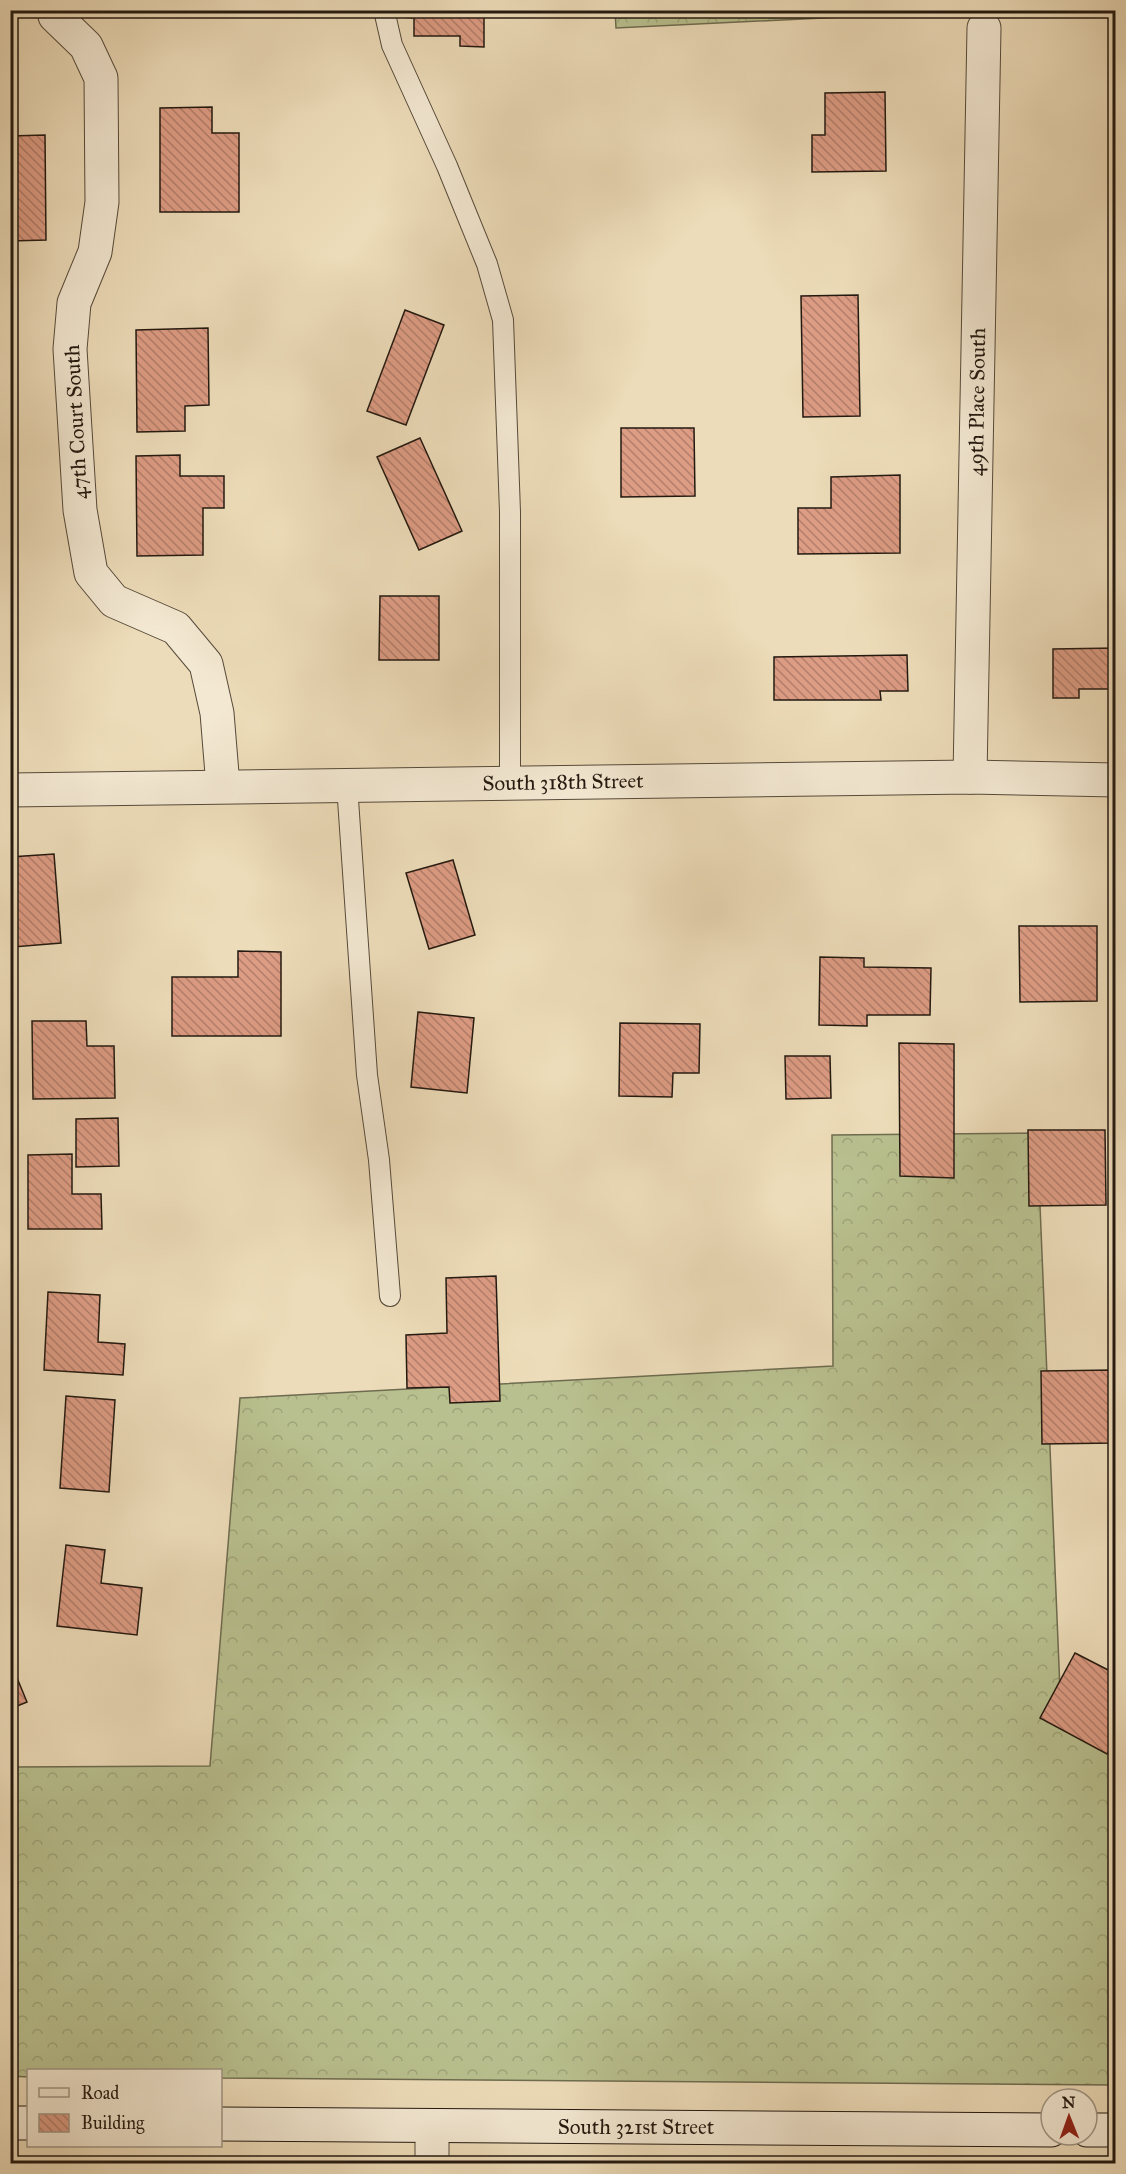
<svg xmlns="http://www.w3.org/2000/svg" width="1126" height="2174" viewBox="0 0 1126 2174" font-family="'IM FELL Great Primer',serif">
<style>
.forest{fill:url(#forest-crowns);stroke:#6e6c50;stroke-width:1.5}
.building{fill:url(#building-back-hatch);stroke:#231910;stroke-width:1.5}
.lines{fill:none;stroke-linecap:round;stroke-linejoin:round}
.service-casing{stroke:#564a3a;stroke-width:22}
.minor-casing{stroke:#564a3a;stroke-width:35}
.secondary-casing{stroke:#231910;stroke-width:35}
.service{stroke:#f3e8d2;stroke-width:20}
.minor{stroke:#f3e8d2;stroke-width:33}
.secondary{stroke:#f3e8d2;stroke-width:33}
.labels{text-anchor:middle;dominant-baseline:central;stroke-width:5;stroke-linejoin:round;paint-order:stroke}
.street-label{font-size:21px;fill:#231910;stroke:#f3e8d2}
</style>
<defs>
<pattern id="forest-crowns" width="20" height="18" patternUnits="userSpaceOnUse" patternTransform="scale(1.5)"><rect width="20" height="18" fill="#b9c08f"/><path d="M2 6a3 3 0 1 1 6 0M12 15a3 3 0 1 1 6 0" fill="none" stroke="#9fa47a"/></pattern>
<pattern id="building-back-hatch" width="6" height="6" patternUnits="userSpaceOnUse" patternTransform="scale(1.5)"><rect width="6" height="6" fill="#dd9c84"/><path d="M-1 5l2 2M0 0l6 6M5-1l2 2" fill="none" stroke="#b37e6b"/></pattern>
</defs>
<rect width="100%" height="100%" fill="#eddcb9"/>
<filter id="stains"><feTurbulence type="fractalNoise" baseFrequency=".00333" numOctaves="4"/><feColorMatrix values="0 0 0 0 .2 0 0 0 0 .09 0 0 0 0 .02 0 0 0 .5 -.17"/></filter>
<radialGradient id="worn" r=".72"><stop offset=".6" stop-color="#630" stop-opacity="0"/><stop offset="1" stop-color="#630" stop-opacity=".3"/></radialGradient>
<!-- forest -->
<g class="forest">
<polygon points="615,10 965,10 965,11 616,28"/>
<polygon points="1037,1133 1060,1690 1115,1690 1115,2085 221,2078 220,2070 28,2070 28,2077 11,2076 11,1767 210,1766 240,1398 833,1366 832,1135"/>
</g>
<!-- building -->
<g class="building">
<polygon points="402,10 484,10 484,47 460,46 460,36 414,36 414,18 402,17"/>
<polygon points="885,92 886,171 812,172 812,135 825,135 825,93"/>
<polygon points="212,107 212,133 239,133 239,212 160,212 160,108"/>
<polygon points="45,135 46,240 10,241 10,136"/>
<polygon points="858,295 860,416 803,417 801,296"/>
<polygon points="405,310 444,325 406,425 367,411"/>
<polygon points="208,328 209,405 185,406 185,431 137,432 136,330"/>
<polygon points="621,428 694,428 695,496 621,497"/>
<polygon points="420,438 462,531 419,550 377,457"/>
<polygon points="180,455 180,476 224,476 224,508 203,508 203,555 137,556 136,456"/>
<polygon points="900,475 900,553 798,554 798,508 831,508 831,477"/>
<polygon points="380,596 439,596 439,660 379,660"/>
<polygon points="1116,648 1116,689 1079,689 1079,698 1053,698 1053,649"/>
<polygon points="907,655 908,691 880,691 881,700 774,700 774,657"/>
<polygon points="54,854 61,943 13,947 10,857"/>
<polygon points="453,860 475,935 429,949 406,873"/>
<polygon points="1019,926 1097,926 1097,1001 1020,1002"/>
<polygon points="238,951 281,952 281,1036 172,1036 172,977 238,977"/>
<polygon points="820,957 864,958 864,967 931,968 930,1015 867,1015 867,1026 819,1025"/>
<polygon points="418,1012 474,1018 467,1093 411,1087"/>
<polygon points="32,1021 86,1021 87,1046 114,1046 115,1098 33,1099"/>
<polygon points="620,1023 700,1024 699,1073 673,1073 672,1097 619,1096"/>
<polygon points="899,1043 954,1044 954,1178 900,1176"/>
<polygon points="785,1056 830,1056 831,1098 786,1099"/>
<polygon points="118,1118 119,1166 76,1167 76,1119"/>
<polygon points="1028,1130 1105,1130 1106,1205 1029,1206"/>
<polygon points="72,1154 72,1194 101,1194 102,1229 28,1229 28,1155"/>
<polygon points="496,1276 500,1401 450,1403 449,1387 407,1388 406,1335 447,1333 446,1278"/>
<polygon points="48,1292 100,1295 98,1342 125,1344 123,1375 44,1370"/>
<polygon points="1114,1370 1114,1443 1042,1444 1041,1371"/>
<polygon points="66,1396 115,1400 109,1492 60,1488"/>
<polygon points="66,1545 105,1550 101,1583 142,1588 137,1635 57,1626"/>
<polygon points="1075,1653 1116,1674 1116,1738 1107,1754 1040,1718"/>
<polygon points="10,1661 27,1702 10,1709"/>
</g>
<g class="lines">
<!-- service casing -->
<g class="service-casing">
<g id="service">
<polyline points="384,10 392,45 447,166 487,264 503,320 510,512 510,783"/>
<polyline points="347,785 367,1075 379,1160 390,1296"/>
</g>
</g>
<!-- minor casing -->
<g class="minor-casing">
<g id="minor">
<polyline points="55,16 86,46 101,78 102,202 95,252 74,303 70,349 80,510 91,573 114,601 176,628 206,664 217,713 223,786"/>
<polyline points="970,777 984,28"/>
<polyline points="10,790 970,777 1116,780"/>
<polyline points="432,2126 432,2164"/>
</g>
</g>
<!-- secondary casing -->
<g class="secondary-casing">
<g id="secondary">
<polyline points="10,2123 28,2123"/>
<polyline points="220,2124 1051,2130"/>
<polyline points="1087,2130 1116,2130"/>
</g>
</g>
<!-- service -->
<use href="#service" class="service"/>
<!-- minor -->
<use href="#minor" class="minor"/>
<!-- secondary -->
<use href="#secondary" class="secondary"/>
</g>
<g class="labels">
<!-- street labels -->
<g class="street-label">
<text transform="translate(977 402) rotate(-89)">49th Place South</text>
<text transform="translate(76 422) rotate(-93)">47th Court South</text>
<text transform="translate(563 782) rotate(-1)">South 318th Street</text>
<text x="636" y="2127">South 321st Street</text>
</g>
</g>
<!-- margin -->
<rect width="1126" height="2174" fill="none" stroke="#eddcb9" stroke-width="36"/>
<rect x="12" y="12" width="1102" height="2150" fill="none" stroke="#231910" stroke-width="3"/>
<rect x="18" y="18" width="1090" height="2138" fill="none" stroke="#231910" stroke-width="1.5"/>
<!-- legend -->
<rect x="27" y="2069" width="195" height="78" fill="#f3e8d2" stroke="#a09584" stroke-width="1.5"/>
<rect x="39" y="2088" width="30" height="9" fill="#f3e8d2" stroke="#a09584" stroke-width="1.5"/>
<text x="81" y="2099" font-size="18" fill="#231910">Road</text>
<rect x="39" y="2114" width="30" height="18" fill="url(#building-back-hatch)" stroke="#a09584" stroke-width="1.5"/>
<text x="81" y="2129" font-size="18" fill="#231910">Building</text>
<!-- north arrow -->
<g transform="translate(1069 2117) rotate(359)"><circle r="28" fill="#f3e8d2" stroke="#a09584" stroke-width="1.5"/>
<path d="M0-4.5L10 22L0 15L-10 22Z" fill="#8f2418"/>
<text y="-9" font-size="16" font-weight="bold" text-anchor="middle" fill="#231910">N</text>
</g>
<rect width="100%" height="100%" filter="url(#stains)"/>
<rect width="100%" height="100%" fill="url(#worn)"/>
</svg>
